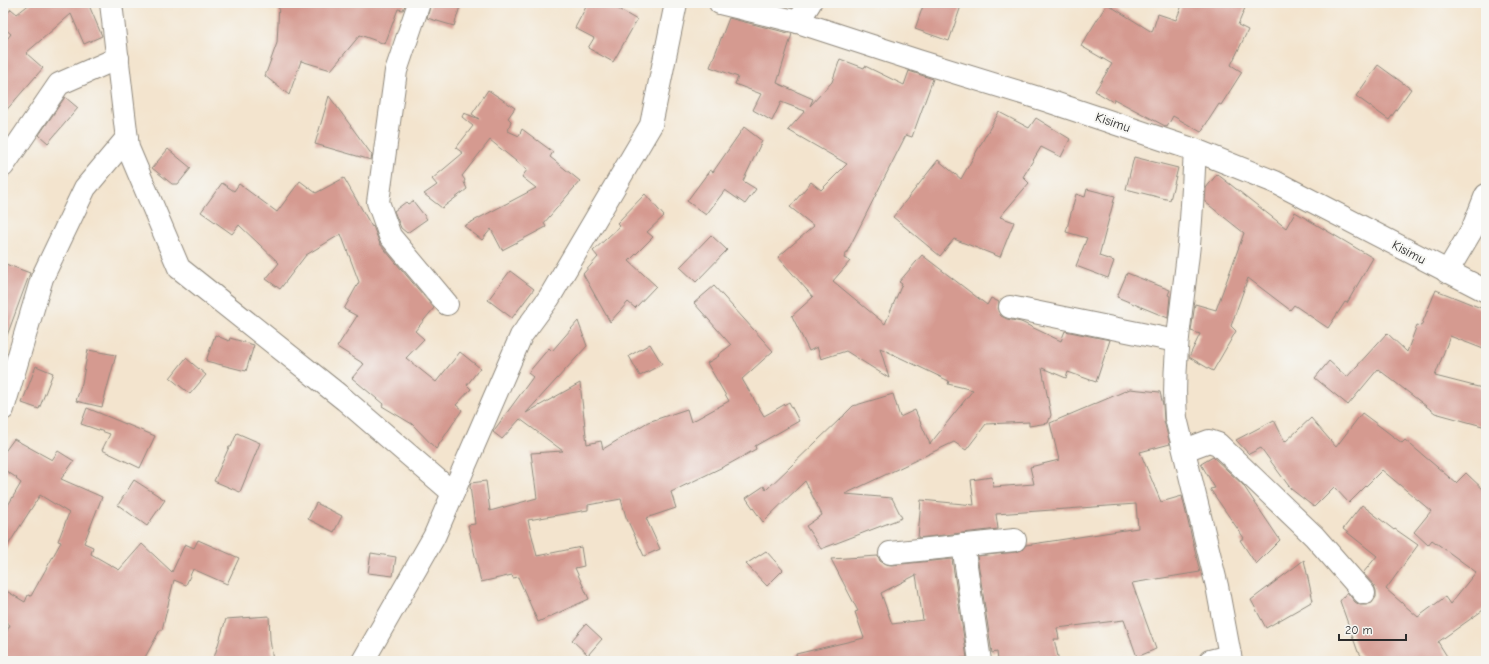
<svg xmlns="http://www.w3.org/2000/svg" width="1489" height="664" viewBox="0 0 1489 664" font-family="'Comic Neue',sans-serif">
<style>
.building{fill:#d59a90;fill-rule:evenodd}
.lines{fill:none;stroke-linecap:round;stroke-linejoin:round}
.minor-casing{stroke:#8f887c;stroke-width:24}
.tertiary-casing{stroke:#8f887c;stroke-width:24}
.minor{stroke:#fff;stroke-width:22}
.tertiary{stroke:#fff;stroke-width:22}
.labels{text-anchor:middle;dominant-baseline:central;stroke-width:4;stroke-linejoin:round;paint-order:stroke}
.street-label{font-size:13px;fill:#2b2b2b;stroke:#f6f6f2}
</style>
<rect width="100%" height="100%" fill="#f6f6f2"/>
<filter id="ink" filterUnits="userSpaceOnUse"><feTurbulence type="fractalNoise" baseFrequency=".025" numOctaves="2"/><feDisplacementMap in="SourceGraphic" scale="8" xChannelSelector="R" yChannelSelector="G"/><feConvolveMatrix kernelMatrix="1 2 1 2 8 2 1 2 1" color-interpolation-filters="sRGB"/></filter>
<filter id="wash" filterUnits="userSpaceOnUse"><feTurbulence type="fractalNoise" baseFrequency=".012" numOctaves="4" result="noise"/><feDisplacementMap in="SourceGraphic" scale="16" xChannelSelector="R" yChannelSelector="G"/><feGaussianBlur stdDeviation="0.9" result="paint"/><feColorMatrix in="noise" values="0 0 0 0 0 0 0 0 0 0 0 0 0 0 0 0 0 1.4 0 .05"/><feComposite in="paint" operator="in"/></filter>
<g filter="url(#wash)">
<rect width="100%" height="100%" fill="#f3e4ce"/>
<g id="blocks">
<!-- building -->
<g class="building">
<polygon points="31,3 88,3 102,36 84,44 71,14 26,53 43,68 3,114 3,44 11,34 3,27 3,19 11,9 17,14"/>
<polygon points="279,3 406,3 403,10 398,9 385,44 360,35 331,70 301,61 289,95 265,76 277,43"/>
<polygon points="431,3 461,3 454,26 427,18"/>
<polygon points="588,3 608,3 637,20 613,62 588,48 594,38 575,28"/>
<polygon points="924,3 962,3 949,41 915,29"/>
<polygon points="1183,3 1247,3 1238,25 1248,30 1231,65 1242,72 1221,105 1219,104 1201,132 1173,116 1167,127 1114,99 1113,102 1095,91 1112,64 1081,46 1107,4 1152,32 1158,14 1176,20"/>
<polygon points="729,18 792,34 777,83 813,99 810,106 832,82 840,59 864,68 865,66 904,85 909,71 933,79 912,137 906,135 844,258 850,261 833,281 885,324 902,284 899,282 922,255 987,305 991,298 999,302 998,311 1001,316 1007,319 1021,322 1061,341 1065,331 1110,340 1096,382 1068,372 1066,378 1042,368 1051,415 1048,423 1029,426 1029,422 986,424 966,450 954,442 845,494 892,498 902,518 821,549 806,526 822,515 805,481 763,522 746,498 764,486 766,490 841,418 844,416 844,415 853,406 893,394 900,417 915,410 930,444 973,390 948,384 949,381 880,348 889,378 846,351 821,359 817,347 809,351 792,316 813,297 778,257 814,226 790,207 811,182 821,190 847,164 788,130 805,111 781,102 772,121 753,110 761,94 735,84 738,77 710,67"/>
<polygon points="1378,65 1411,89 1389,120 1356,96"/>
<polygon points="488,90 515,108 508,118 511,121 508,131 519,136 522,129 553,152 550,157 580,181 544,223 546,227 502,250 491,229 482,240 464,226 536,188 522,177 527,170 490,140 462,176 465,180 464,182 467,189 442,208 424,194 437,185 432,179 463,153 456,148 473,126 462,117 464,113 479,119 472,114"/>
<polygon points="329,96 372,155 371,160 315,144"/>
<polygon points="65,97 78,108 48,143 39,135"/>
<polygon points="999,112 1029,128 1036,118 1070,139 1061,157 1041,147 1023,177 1029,183 1000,217 1014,222 1000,257 954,239 940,256 893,217 938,160 961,179"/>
<polygon points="744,127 762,141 743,181 756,189 745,204 725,190 706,215 687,201 710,170 713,172"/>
<polygon points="168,149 191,168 178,184 172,184 152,168"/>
<polygon points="1134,157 1178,168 1170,200 1126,189"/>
<polygon points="1217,174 1286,228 1295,212 1373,258 1347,303 1345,302 1328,328 1294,305 1290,310 1248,278 1231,326 1236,331 1213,371 1189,357 1200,334 1191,331 1195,304 1216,310 1244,233 1205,202 1206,188"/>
<polygon points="344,178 372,227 373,226 380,244 434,308 415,331 424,339 406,358 436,382 460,352 480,368 467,385 471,389 456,405 462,410 436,449 412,424 382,406 383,404 352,378 364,364 337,347 357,316 344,309 359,282 341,234 306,255 280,289 266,279 279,263 239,225 232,234 201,212 222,183 234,191 239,184 277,212 300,181 316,193"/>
<polygon points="1087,189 1115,196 1099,256 1114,261 1108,278 1076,266 1087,238 1066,232 1076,194 1085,197"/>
<polygon points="645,194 664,216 647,232 653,237 629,261 656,286 635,308 628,302 610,322 583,274 598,257 593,251 620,226 617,223"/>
<polygon points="413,201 427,219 407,233 401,228 394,211 406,202 408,204"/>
<polygon points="711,235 727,250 696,282 680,267"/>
<polygon points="3,263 30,273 5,341 3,341"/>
<polygon points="510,271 534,289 512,318 488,300"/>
<polygon points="1127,273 1170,290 1168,295 1170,296 1168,318 1117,297"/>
<polygon points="714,286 773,351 742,379 764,416 789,402 799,421 755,446 756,449 731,463 671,492 676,508 646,518 660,549 644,556 626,517 621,499 588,505 588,510 528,520 537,556 581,547 584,566 575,568 589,599 538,622 518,577 513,578 512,575 481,582 468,525 475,524 470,486 471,483 486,481 490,511 537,498 531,453 563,451 520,419 502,439 493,432 495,429 533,377 528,373 549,348 552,351 578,321 587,346 526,413 580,383 587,444 601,441 603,449 648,422 687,409 691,422 729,401 707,363 719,356 718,355 731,345 694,303"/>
<polygon points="1436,290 1486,310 1486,350 1450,336 1435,376 1486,389 1486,427 1435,413 1378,369 1348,405 1315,378 1329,361 1347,377 1387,333 1407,352 1417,325 1421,326"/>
<polygon points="215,335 229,341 230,338 254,345 246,371 206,361"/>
<polygon points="650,344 662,364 640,376 629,356"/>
<polygon points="88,350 116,355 102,407 76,401 82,383"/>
<polygon points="186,358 206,375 190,394 170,378"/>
<polygon points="36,366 53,373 39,409 22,403"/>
<polygon points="1130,389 1160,392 1163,405 1164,421 1170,444 1140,452 1161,502 1182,496 1200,572 1132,583 1156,649 1137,657 1124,620 1057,628 1059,639 1054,639 1059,661 998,661 997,652 992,653 977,556 1016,552 1022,550 1026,545 1138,528 1136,504 996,514 998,529 918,538 921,500 974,505 971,480 992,477 993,487 1034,484 1030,467 1059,460 1050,423"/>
<polygon points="87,408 155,436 140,468 102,450 110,434 81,424"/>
<polygon points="1362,413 1402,443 1405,440 1456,483 1466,473 1486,492 1486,608 1438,642 1450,661 1364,661 1359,652 1358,652 1340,601 1347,592 1355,602 1360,605 1366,605 1372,603 1376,597 1376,591 1374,585 1363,573 1377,556 1343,529 1362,505 1394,530 1395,529 1418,545 1386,589 1418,617 1445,597 1450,604 1476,572 1432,540 1428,545 1414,532 1431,511 1382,470 1349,503 1334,487 1314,507 1291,489 1261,448 1249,454 1236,440 1274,420 1285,442 1311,418 1336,447"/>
<polygon points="237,433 260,443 240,492 214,481 229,447 231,447"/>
<polygon points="14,439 52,460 58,451 74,461 61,479 102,497 84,543 93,547 91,554 119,570 142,544 172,572 185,544 194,548 198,540 239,558 227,584 193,569 186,585 174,580 162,630 160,630 143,661 3,661 3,639 10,625 3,620 3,589 25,602 28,595 31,596 61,542 58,541 69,513 40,495 3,553 3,514 21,483 16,479 17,478 3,469 3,454"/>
<polygon points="1213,457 1243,485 1280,540 1256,564 1240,540 1244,538 1210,489 1215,488 1201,464"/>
<polygon points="134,480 165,500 147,526 118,505"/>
<polygon points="316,503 342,516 334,532 308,519"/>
<polygon points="766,551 783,570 767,586 746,564"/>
<polygon points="371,553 396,557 393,576 368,573"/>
<path d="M878 556 880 561 885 564 891 565 952 559 967 658H961L962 661H797L796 654 864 638 855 612 858 611 831 559ZM916 575 923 620 892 624 881 593Z"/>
<polygon points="1304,560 1313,601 1266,628 1251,600"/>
<polygon points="269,616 270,639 273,661 213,661 226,619"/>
<polygon points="586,624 602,639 588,655 572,640"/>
</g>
</g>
</g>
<g filter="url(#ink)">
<use href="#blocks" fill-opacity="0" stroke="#8f887c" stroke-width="1"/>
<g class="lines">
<!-- minor casing -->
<g class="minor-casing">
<g id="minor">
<polyline points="111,3 128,148 179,268 345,400 453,493"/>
<polyline points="419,3 396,71 378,202 390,236 447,304"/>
<polyline points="798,22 810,3"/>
<path d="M1195 150C1193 184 1192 219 1188 254 1182 308 1172 362 1176 418L1217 586 1231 661"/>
<polyline points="3,166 59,84 118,58"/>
<polyline points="1447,272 1473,228 1486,195"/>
<polyline points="1010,307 1176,341"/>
<polyline points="3,409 42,278 85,188 127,138"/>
<polyline points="1185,450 1209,441 1218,444 1314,536 1364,593"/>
<polyline points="963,545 980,661"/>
<polyline points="890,553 1015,540"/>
<polyline points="363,661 434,537 521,336 549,298 651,125 676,3"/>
<polyline points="1210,661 1230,656"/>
</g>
</g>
<!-- tertiary casing -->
<g class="tertiary-casing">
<polyline id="tertiary" points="720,3 798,22 918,61 1048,101 1195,150 1275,182 1486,291"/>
</g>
<!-- minor -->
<use href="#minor" class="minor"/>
<!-- tertiary -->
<use href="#tertiary" class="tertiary"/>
</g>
</g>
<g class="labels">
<!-- street labels -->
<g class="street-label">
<text transform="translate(1113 122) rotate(19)">Kisimu</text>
<text transform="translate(1409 252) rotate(28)">Kisimu</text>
</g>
</g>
<!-- margin -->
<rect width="1489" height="664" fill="none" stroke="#f6f6f2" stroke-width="16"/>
<!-- scale -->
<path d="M1339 634v6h67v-6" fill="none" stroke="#2b2b2b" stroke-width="2"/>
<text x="1345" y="634" font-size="12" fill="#2b2b2b" stroke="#f6f6f2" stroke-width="3" paint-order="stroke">20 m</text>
</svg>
